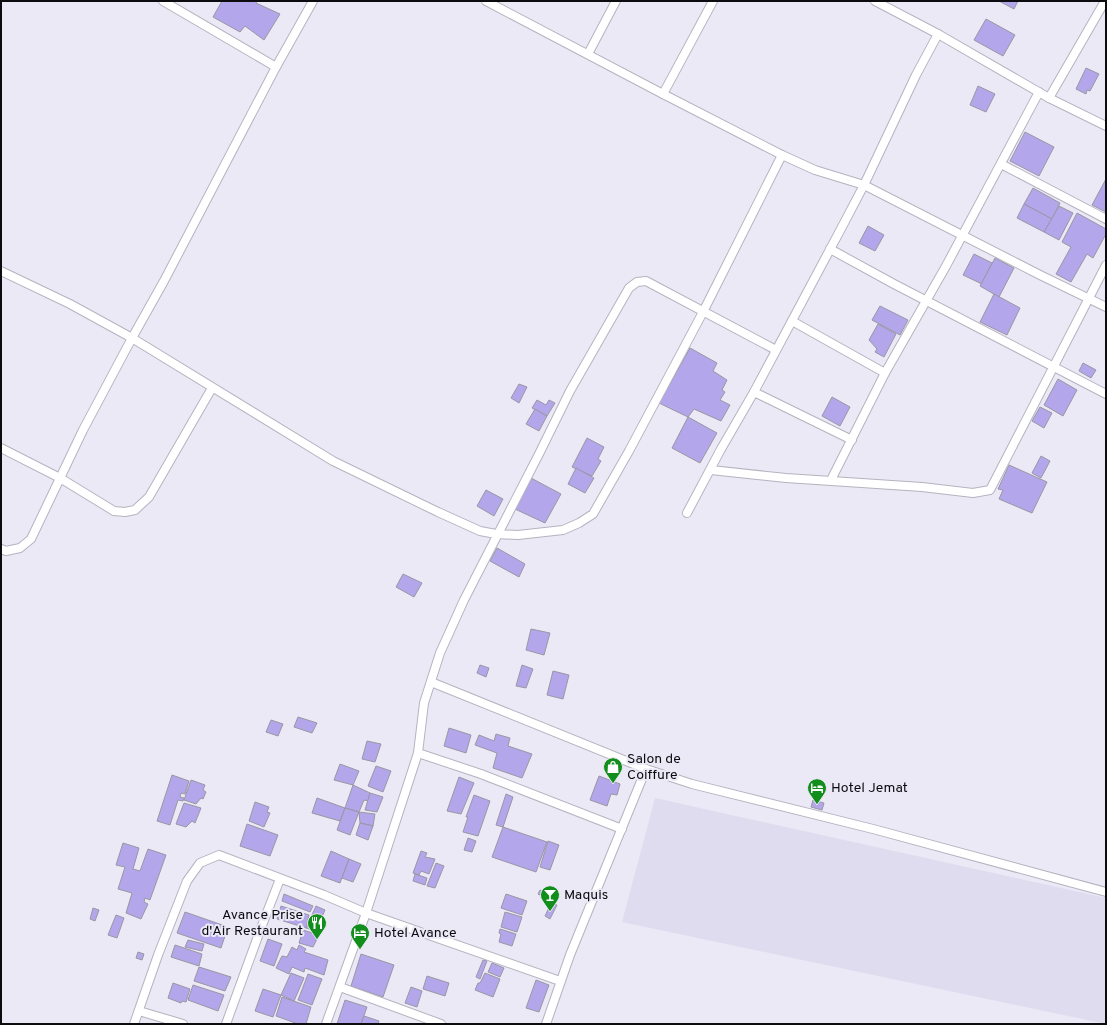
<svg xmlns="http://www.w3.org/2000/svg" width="1107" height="1025" viewBox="0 0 1107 1025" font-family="Overpass,sans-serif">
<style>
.built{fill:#dfdcf0}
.building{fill:#b4a6ea;stroke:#9997a3}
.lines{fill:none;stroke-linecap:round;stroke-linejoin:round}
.street-casing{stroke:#b5b3bf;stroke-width:10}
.street{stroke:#fff;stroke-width:8}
.labels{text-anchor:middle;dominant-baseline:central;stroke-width:4;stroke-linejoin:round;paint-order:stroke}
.poi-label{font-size:14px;fill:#0c0b10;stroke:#ebe9f6;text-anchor:start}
</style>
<rect width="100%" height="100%" fill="#ebe9f6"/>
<!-- built -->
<polygon class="built" points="655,798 1106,898 1106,1024 622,922"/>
<!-- building -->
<g class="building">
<polygon points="222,1 257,1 256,3 280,14 264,40 245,26 240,32 213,17"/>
<polygon points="999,1 1018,1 1014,9"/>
<polygon points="986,19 1015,35 1003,56 974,40"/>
<polygon points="1086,68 1099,74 1090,91 1087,90 1086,94 1076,89"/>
<polygon points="978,86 995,94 986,112 970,105"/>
<polygon points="1025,132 1054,147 1039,176 1010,161"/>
<polygon points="1106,179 1106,212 1092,205"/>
<polygon points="1033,188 1060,203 1052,219 1024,204"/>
<polygon points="1024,204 1052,219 1044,232 1017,218"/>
<polygon points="1059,206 1073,213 1059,240 1044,232"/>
<polygon points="1077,213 1106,229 1106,234 1093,258 1087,254 1071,282 1056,274 1071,247 1062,242"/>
<polygon points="868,226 884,235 875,251 859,243"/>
<polygon points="974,254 992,263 982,284 963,275"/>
<polygon points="995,258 1014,268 999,297 980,286"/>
<polygon points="994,294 1020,308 1007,335 980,322"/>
<polygon points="880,306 908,320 900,335 872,320"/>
<polygon points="878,324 896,334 884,357 875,352 877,349 869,340"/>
<polygon points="690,348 717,363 713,371 727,380 722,390 725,392 720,400 730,405 721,421 694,409 688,417 659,403"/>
<polygon points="1083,363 1096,370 1091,378 1079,371"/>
<polygon points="1058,379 1077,390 1063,416 1044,405"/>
<polygon points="519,384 527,387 519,403 511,398"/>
<polygon points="832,397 850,407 840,426 822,416"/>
<polygon points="537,400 546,405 549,400 555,403 547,416 532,408"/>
<polygon points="1040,407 1052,413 1044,428 1032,421"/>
<polygon points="535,409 547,416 539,431 526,424"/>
<polygon points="688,417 717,433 700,463 672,448"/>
<polygon points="587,438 604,447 598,459 601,461 592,476 572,467"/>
<polygon points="1041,456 1050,461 1041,478 1032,473"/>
<polygon points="1009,465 1047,482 1032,513 999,499 1003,490 998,489"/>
<polygon points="576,468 594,478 585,493 568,484"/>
<polygon points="531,478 561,494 545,523 515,509"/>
<polygon points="486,490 503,499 494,516 477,506"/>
<polygon points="497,548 525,564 519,577 490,561"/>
<polygon points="403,574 422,583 414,597 396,587"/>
<polygon points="531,629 550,633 544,655 526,650"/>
<polygon points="480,665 489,668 486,677 477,673"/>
<polygon points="522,665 533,669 526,688 516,686"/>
<polygon points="553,671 569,675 563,699 547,695"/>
<polygon points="298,717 317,723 312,733 294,727"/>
<polygon points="271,720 283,724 278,736 266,732"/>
<polygon points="449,728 471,735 466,753 444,746"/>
<polygon points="496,734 510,738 508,746 532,754 522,778 493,768 497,753 475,745 479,735 494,741"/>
<polygon points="367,741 381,744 375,762 362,759"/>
<polygon points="340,764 359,771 353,785 334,780"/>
<polygon points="376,766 391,771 383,792 368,786"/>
<polygon points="172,775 189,781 185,794 181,793 180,797 184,798 183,801 178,800 170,825 157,821"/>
<polygon points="599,776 620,784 617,795 611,794 607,806 590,800"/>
<polygon points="459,777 474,783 461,814 447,811"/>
<polygon points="191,780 205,785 203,790 206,792 203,799 201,798 196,804 184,800"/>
<polygon points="353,785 370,793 368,801 364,800 359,812 345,808"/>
<polygon points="370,793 383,797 377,812 365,810"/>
<polygon points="506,794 513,797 503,827 496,825"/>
<polygon points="474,795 490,801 478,836 463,832 468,817 466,817"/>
<polygon points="317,798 345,808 340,821 312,813"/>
<polygon points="813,800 824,803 822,810 811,807"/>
<polygon points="255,802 269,807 267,812 270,813 264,827 249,821"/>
<polygon points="184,803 201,808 195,823 192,821 186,827 176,824"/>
<polygon points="345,808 359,812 350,835 337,830"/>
<polygon points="359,812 375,814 373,826 360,823"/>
<polygon points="360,823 373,826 368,840 356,835"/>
<polygon points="247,824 278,835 270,856 240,846"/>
<polygon points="503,827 547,842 536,872 492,857"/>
<polygon points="468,838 476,841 472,852 464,850"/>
<polygon points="548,841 559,845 550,870 540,867"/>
<polygon points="123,843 139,848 133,869 140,871 148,849 166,855 150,900 145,898 144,902 148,904 141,919 126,913 132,893 118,889 125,867 116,865"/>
<polygon points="331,851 349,859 340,883 321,876"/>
<polygon points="421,851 427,853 425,857 435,859 429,874 421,871 419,875 413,873"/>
<polygon points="349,859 361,864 353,882 342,878"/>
<polygon points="436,863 444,866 435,888 427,886"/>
<polygon points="415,874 427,878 425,885 413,881"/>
<polygon points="540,890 550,894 548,899 538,894"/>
<polygon points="284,894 313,906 310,912 282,901"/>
<polygon points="506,894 527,901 522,915 501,908"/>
<polygon points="551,903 557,905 550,919 545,916"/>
<polygon points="281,906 309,915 306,928 277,919"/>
<polygon points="316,906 325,910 316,931 306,928"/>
<polygon points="93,908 99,910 95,921 90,919"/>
<polygon points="185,912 228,927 221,948 177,933"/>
<polygon points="505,912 522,917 517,932 501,927"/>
<polygon points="116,915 124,918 117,938 108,935"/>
<polygon points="500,929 516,934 512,946 499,942 501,934 499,933"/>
<polygon points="303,930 319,935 313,947 299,943"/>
<polygon points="268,939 282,944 274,966 260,961"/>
<polygon points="188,940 204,944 202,951 185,947"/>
<polygon points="175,945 202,954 199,966 171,957"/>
<polygon points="299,945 306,949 304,952 328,960 324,975 305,968 304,972 292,967 289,974 276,968 282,956 287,957 292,947 297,950"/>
<polygon points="138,952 144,954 142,960 136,958"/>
<polygon points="361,954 394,965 383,997 351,986"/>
<polygon points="483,960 487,961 480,979 476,977"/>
<polygon points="492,963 504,968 500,977 488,972"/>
<polygon points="199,967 231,977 225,991 194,981"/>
<polygon points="291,973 304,978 294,1001 281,995"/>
<polygon points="485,973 500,979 493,997 475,990 478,983 480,983"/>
<polygon points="308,974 322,979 312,1005 298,1000"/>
<polygon points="427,976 449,983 445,996 423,989"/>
<polygon points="536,980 549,985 539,1012 526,1008"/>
<polygon points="173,983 190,989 186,1002 182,1001 181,1003 168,998"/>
<polygon points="193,985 224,995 218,1011 188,1000"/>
<polygon points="411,987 422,991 417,1007 405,1003"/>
<polygon points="263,989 281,995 273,1017 255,1011"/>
<polygon points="282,997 311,1007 306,1024 298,1024 276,1016"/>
<polygon points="345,1000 367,1007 361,1024 337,1024"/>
<polygon points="364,1016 379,1021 378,1024 361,1024"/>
</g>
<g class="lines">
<!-- street casing -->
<g class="street-casing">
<g id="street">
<polyline points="163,1 276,67"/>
<polyline points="486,1 663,94 782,155 815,170 864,185 1040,275 1106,307"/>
<polyline points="875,1 938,34 1049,98 1106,126"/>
<polyline points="588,54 616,1"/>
<polyline points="663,94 713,1"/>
<polyline points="1049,98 1105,1"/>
<polyline points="1001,164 1106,219"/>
<polyline points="830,249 894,284 1106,394"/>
<polyline points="1,271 70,304 132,338 333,461 438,512 480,531 496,534 518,535 563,530 579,523 593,514 629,451 703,312 782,155"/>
<polyline points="792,321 885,373"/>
<polyline points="754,392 852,440"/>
<polyline points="1,448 60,478 114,511 125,512 135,510 149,497 212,388"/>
<polyline points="711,470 786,478 922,487 973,493 990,490 1106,265"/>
<polyline points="831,480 885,373 946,266 1039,92"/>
<polyline points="687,513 721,449 754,392 843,225 864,185 916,75 938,34"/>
<polyline points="1,549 6,551 20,548 31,539 83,430 132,338 164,281 276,67 313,1"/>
<polyline points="431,682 646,769 692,784 873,829 1106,892"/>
<polyline points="418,753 481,774 622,829"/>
<polyline points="340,987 441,1024"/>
<polyline points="139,1011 183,1024"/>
<polyline points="134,1024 158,955 187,881 200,863 219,855 324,895 366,913 560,981"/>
<polyline points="226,1024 261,928 280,879"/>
<polyline points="326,1024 366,913 418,753 424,703 440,653 464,600 539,454 570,391 629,288 637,282 646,281 776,350"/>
<polyline points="546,1024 570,955 646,769"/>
</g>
</g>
<!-- street -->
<use href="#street" class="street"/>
</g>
<!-- icons -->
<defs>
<g id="shop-pin" transform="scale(1)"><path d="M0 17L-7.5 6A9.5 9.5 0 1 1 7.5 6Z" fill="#118e1b" stroke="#ebe9f6"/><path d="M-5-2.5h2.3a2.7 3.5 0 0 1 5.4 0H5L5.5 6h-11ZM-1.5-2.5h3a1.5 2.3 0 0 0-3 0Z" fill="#fff"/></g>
<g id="hotel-pin" transform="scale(1)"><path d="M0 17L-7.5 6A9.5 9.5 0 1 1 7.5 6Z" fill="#118e1b" stroke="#ebe9f6"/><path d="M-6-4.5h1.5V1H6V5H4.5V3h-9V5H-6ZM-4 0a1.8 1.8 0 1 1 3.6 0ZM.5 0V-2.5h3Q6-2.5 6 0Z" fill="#fff"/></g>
<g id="bar-pin" transform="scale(1)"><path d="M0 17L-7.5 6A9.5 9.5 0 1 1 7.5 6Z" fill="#118e1b" stroke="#ebe9f6"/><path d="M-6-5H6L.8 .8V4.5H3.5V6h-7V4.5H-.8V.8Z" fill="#fff"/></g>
<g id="restaurant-pin" transform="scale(1)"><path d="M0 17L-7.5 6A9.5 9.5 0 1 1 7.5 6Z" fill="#118e1b" stroke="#ebe9f6"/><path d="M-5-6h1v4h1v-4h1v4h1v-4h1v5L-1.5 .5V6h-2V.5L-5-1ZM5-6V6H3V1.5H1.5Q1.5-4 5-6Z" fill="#fff"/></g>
</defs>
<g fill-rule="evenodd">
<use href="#shop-pin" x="613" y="767"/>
<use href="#hotel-pin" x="817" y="788"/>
<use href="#bar-pin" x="550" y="895"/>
<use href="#restaurant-pin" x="317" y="923"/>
<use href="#hotel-pin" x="360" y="933"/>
</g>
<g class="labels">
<!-- poi labels -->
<g class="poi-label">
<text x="627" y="759">Salon de<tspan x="627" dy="16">Coiffure</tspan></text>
<text x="831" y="788">Hotel Jemat</text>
<text x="564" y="895">Maquis</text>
<text x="303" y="915" text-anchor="end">Avance Prise<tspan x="303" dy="16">d'Air Restaurant</tspan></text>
<text x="374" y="933">Hotel Avance</text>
</g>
</g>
<!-- border -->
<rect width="1107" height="1025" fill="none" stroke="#0c0b10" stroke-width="4"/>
</svg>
